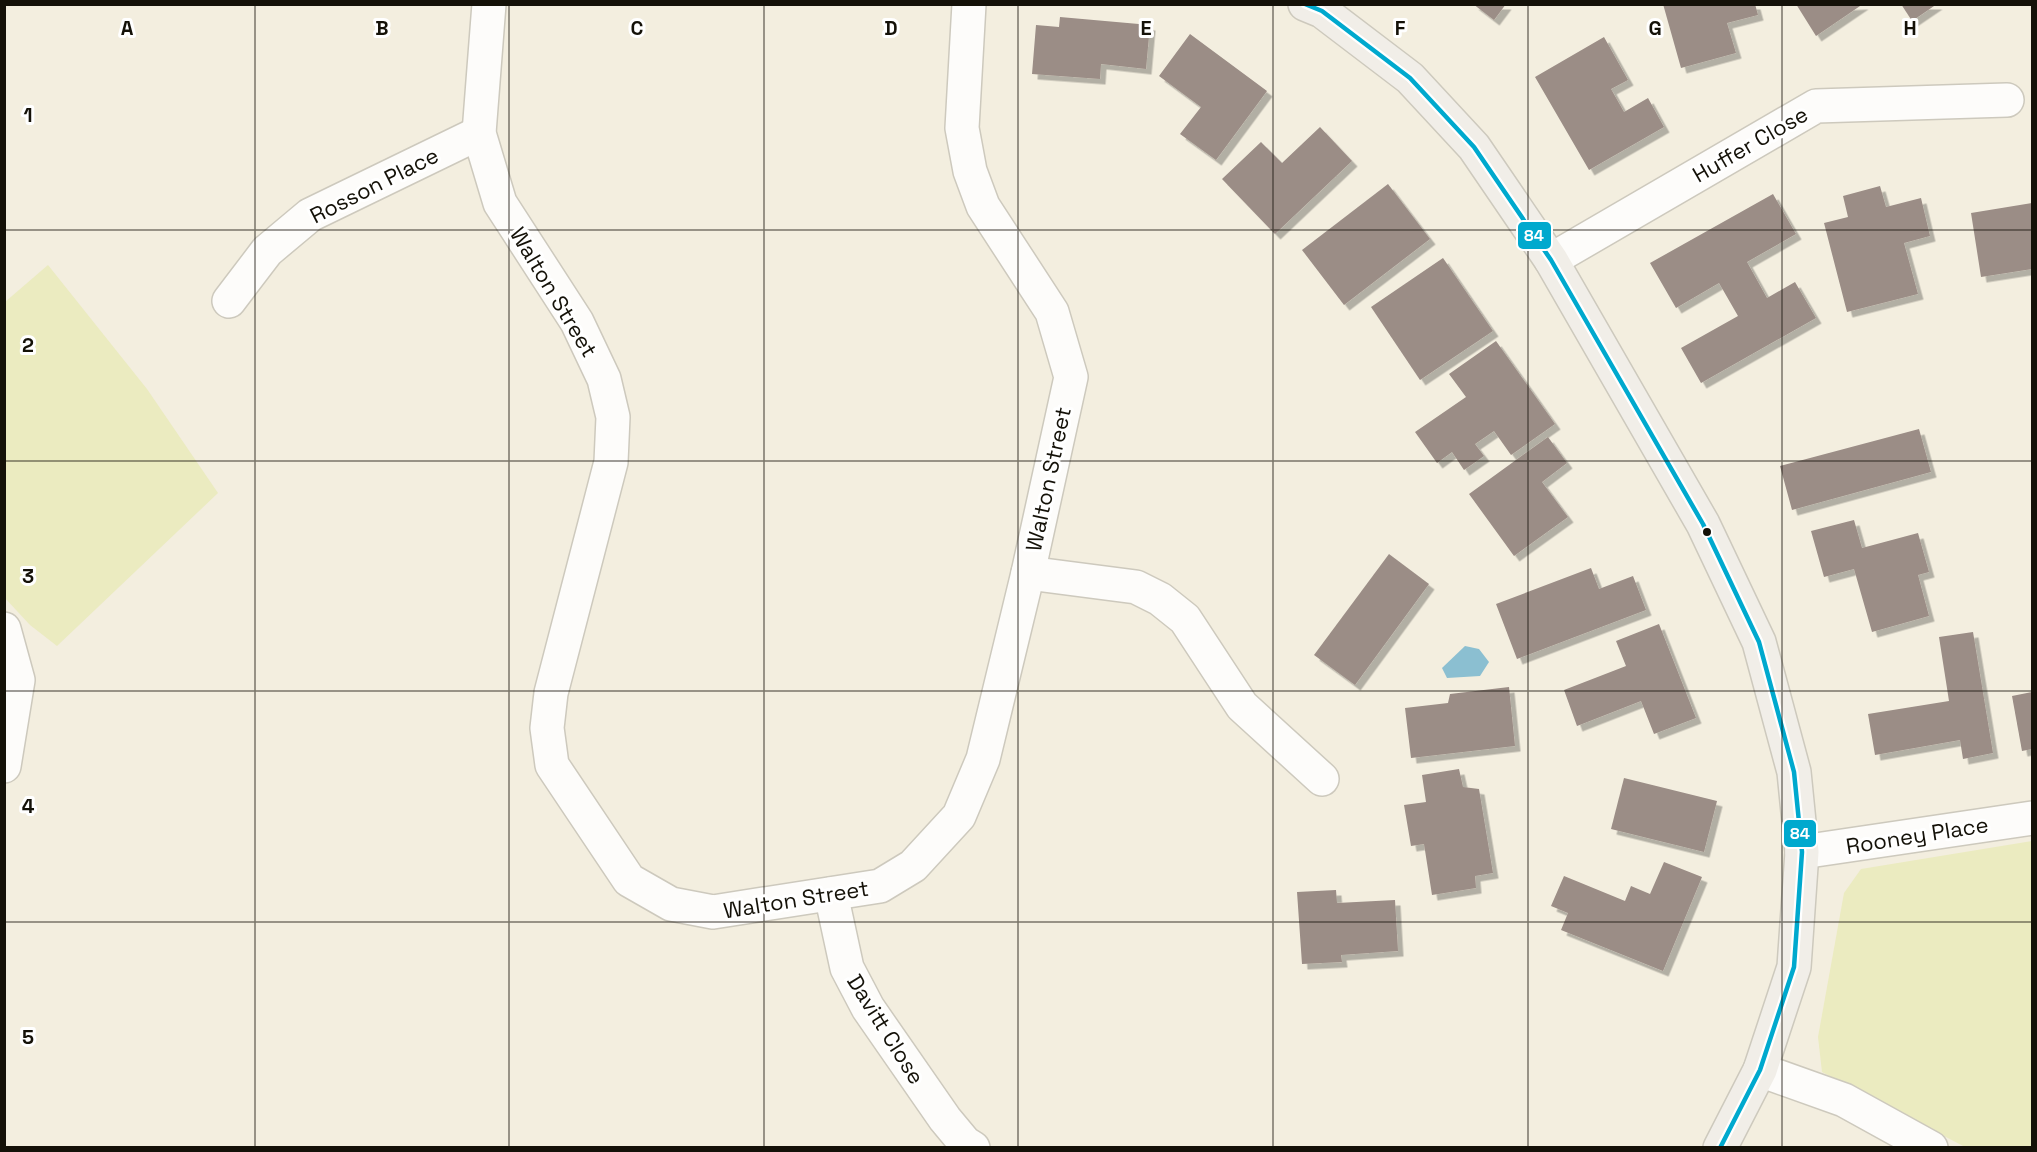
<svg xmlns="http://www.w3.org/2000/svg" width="2037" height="1152" viewBox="0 0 2037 1152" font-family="'Space Grotesk',sans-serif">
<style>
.green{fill:#ebebc0}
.water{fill:#8bbfd1}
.building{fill:#9b8d86;filter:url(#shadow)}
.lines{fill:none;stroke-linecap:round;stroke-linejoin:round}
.street-casing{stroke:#cdc9bd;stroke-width:36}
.secondary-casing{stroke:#cdc9bd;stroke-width:36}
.street{stroke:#fdfcfa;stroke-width:33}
.secondary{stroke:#f1eee8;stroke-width:33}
.bus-1-casing{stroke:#fff;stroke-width:9}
.bus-1{stroke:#00a9ce;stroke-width:4.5}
.grid{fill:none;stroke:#141108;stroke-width:1.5;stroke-opacity:0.55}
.bus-dot{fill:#141108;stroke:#fff;stroke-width:2}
.labels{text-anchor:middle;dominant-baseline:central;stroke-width:6;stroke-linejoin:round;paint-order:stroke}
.street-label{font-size:22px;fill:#141108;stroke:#fff}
.grid-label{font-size:20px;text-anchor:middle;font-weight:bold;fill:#141108;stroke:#fff;stroke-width:6;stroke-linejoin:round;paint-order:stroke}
.line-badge{stroke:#fff;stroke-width:2}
.badge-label{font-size:16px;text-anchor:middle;font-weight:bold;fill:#fff}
</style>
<defs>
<filter id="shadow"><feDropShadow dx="5.5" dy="5.5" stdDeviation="0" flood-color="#0004"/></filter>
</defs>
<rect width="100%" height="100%" fill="#f3eedf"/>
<!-- green -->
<g class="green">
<polygon points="48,265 147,389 218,493 57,646 30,625 4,597 5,302"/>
<polygon points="2032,841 2032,1147 1965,1147 1822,1072 1818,1037 1844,893 1861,869"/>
</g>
<!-- water -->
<polygon class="water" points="1465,646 1479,649 1489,662 1480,676 1447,678 1442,668"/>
<!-- building -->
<g class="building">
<polygon points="1473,4 1506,4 1494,20"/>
<polygon points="1663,4 1755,4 1758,15 1727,23 1736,53 1681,68"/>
<polygon points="1796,4 1822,6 1863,4 1816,36"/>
<polygon points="1901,4 1937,4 1912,21"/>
<polygon points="1060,17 1150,25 1146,69 1101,64 1100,79 1032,74 1036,25 1059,27"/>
<polygon points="1190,34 1267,91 1216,160 1180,134 1201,107 1159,76"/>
<polygon points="1604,37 1628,80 1611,89 1624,112 1648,98 1664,127 1589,170 1535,77"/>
<polygon points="1320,127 1352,161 1275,234 1222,179 1261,142 1282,163"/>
<polygon points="1388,184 1430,239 1344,305 1302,250"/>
<polygon points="1880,186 1886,207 1921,198 1930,236 1904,243 1918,294 1847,312 1824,223 1848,217 1843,196"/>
<polygon points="1773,194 1796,234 1747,262 1767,298 1795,282 1816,318 1701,383 1681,348 1738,316 1719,283 1676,308 1650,263"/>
<polygon points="2032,203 2032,269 1981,277 1971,213"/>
<polygon points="1443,258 1493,331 1420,380 1371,307"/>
<polygon points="1496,341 1555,424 1511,455 1494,431 1475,444 1484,456 1464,470 1452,452 1437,463 1415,432 1466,397 1449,374"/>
<polygon points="1919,429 1931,472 1792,510 1780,466"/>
<polygon points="1548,437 1567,463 1542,482 1568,517 1514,556 1469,494"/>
<polygon points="1854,520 1862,548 1918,533 1929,572 1918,575 1929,616 1872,632 1854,569 1824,577 1811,531"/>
<polygon points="1389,554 1429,584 1355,685 1314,655"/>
<polygon points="1591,568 1599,589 1633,576 1646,610 1517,659 1496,604"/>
<polygon points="1659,624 1696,718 1654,734 1641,701 1577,726 1564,690 1626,666 1616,641"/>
<polygon points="1973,632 1993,753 1963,759 1960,740 1875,755 1868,714 1949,701 1939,637"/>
<polygon points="1509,687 1515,746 1411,758 1405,708 1448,703 1450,694"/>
<polygon points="2032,692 2032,749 2022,751 2012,696"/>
<polygon points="1459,769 1463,787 1479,789 1493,873 1475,876 1476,888 1432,895 1424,844 1411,846 1404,805 1426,802 1422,775"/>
<polygon points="1624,778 1717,801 1704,852 1611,829"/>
<polygon points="1664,862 1702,877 1663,971 1561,930 1568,913 1551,906 1564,876 1625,901 1631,886 1650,894"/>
<polygon points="1336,890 1337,903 1395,900 1398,951 1341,955 1342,962 1302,964 1297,892"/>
</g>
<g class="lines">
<!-- street casing -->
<g class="street-casing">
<g id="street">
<polyline points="489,4 479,133 500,203 577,322 604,379 613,417 611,462 551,693 547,728 552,765 629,880 671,904 713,912 880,886 913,866 959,816 983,759 1028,573 1071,377 1052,312 983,206 970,171 962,128 969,4"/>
<polyline points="1551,260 1816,106 2007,100"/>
<polyline points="229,301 267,251 310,215 479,133"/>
<polyline points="1028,573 1136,587 1160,599 1185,619 1242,706 1322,779"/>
<polyline points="4,629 18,680 4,766"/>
<polyline points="1802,852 2032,818"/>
<polyline points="831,894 847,968 868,1008 945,1119 965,1143 973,1148"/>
<polyline points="1760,1070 1844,1100 1931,1148"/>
</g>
</g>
<!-- secondary casing -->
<g class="secondary-casing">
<polyline id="secondary" points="1305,4 1322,11 1410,78 1474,147 1551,260 1703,524 1759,642 1794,772 1802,852 1794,967 1760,1070 1720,1148"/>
</g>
<!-- street -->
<use href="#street" class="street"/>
<!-- secondary -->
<use href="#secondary" class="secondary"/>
<!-- bus-1 casing -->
<g class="bus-1-casing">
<polyline id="bus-1" points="1305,4 1322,11 1410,78 1474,147 1551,260 1703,524 1759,642 1794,772 1802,852 1794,967 1760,1070 1720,1148"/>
</g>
<!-- bus-1 -->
<use href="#bus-1" class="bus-1"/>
</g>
<!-- grid -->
<path class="grid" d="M255 4V1148M509 4V1148M764 4V1148M1018 4V1148M1273 4V1148M1528 4V1148M1782 4V1148M4 230H2032M4 461H2032M4 691H2032M4 922H2032"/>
<!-- markers -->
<circle class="bus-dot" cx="1707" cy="532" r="5"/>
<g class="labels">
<!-- street labels -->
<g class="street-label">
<text transform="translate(1750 144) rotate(-30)">Huffer Close</text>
<text transform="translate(374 185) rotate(-27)">Rosson Place</text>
<text transform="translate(554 292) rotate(59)">Walton Street</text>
<text transform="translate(1048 479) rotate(-78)">Walton Street</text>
<text transform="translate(1917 835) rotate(-9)">Rooney Place</text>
<text transform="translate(796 899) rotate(-9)">Walton Street</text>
<text transform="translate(886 1029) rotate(58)">Davitt Close</text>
</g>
</g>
<g class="grid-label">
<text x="127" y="35">A</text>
<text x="382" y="35">B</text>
<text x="637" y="35">C</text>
<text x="891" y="35">D</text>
<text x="1146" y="35">E</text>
<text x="1400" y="35">F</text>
<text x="1655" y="35">G</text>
<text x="1910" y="35">H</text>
<text x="28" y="122">1</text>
<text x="28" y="352">2</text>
<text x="28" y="583">3</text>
<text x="28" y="813">4</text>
<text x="28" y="1044">5</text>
</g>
<g class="line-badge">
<rect x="1517" y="221" width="35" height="29" rx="6" fill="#00a9ce"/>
<rect x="1783" y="819" width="34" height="29" rx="6" fill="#00a9ce"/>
</g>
<g class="badge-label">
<text x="1534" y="241">84</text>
<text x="1800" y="839">84</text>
</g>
<!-- border -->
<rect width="2037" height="1152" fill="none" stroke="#141108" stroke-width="12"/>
</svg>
